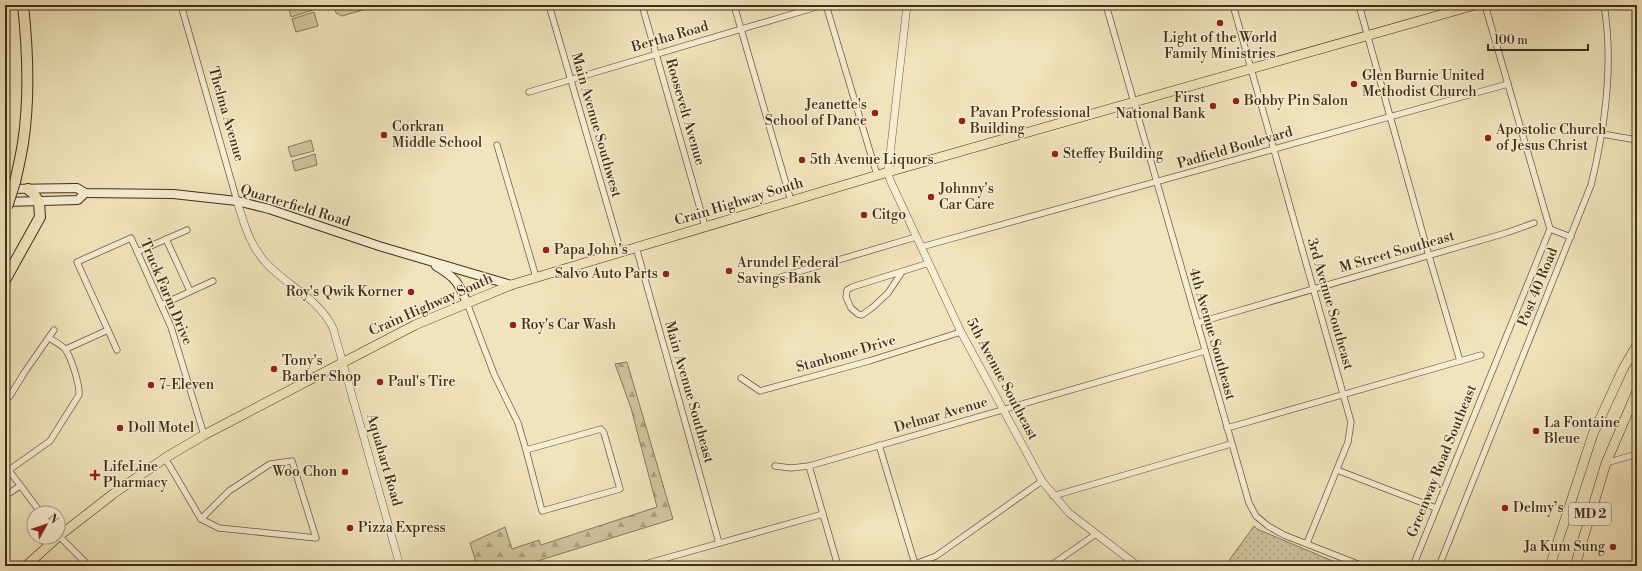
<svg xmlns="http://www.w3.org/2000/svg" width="1642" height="571" viewBox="0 0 1642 571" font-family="'Libre Bodoni',serif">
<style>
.grass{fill:url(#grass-dots);stroke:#8a795b}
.forest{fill:url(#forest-firs);stroke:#8a795b}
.pitch{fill:#d3c49f;stroke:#8a795b}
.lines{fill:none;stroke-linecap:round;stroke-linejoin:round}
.minor-casing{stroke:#6d5b40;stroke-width:7}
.tertiary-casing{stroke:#6d5b40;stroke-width:8}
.secondary-casing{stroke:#412e17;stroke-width:10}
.primary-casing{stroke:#412e17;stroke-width:10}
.motorway-casing{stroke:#412e17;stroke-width:12}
.minor{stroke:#f6edd3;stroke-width:5.5}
.tertiary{stroke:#f6edd3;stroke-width:7}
.secondary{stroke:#f6edd3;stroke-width:8}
.primary{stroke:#f1e3bb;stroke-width:9}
.motorway{stroke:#f1e3bb;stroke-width:10}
.motorway-bridge-casing{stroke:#412e17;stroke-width:12;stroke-linecap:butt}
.motorway-bridge{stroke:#f1e3bb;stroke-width:10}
.poi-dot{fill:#8f2418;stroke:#f6edd3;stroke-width:1.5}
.labels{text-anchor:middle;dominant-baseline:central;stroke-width:3;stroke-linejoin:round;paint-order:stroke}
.shield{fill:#f6edd3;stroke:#77674f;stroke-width:1}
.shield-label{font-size:13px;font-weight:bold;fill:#412e17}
.street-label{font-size:14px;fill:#412e17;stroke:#f6edd3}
.poi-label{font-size:14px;fill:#412e17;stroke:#f6edd3;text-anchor:start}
</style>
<defs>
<pattern id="grass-dots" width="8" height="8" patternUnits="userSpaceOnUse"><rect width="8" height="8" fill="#d3c49f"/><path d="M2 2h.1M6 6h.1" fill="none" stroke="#ada081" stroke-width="1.8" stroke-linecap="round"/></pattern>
<pattern id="forest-firs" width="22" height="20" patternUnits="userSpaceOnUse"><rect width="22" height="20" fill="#d3c49f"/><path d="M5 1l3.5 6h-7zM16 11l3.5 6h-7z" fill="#ada081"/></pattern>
</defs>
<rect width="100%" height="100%" fill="#f1e3bb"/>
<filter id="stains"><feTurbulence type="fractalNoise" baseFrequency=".005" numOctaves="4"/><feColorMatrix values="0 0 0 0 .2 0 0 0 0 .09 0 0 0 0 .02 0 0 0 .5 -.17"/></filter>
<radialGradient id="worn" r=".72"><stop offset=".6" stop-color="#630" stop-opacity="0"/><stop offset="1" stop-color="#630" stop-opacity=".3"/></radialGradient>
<!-- grass -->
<polygon class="grass" points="1254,526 1257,529 1342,565 1341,566 1225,566"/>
<!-- forest -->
<polygon class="forest" points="627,362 673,519 521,566 477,566 470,543 505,527 512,549 539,540 541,545 657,507 631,408 615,364"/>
<!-- pitch -->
<g class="pitch">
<polygon points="288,5 312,5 313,10 291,17"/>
<polygon points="334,5 380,5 342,16 336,13"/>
<polygon points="314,12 318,26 296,32 292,19"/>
<polygon points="311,140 314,151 291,157 288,147"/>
<polygon points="315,154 317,165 295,171 292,161"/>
</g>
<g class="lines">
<!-- minor casing -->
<g class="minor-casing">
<g id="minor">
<polyline points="181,5 237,201"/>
<polyline points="549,5 621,252"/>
<polyline points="642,5 705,226"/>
<polyline points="734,5 791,201"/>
<polyline points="826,5 877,175"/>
<polyline points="1106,5 1249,503 1256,516 1268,526 1284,535 1363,566"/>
<polyline points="1233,5 1351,422 1348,442 1307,543"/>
<polyline points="1359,5 1429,256 1460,361"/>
<polyline points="1485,5 1550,229"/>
<polyline points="529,92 823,5"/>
<polyline points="1602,134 1637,140"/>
<polyline points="497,145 536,277"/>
<polyline points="1550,229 1571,237"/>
<polyline points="166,239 190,291"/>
<polyline points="636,247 719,543"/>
<polyline points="921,247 1508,84"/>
<polyline points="137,252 187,230"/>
<polyline points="902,272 888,293 873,307 862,315 858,314 851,308 846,297 847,290 852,287 929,263"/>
<polyline points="774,279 916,237"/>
<polyline points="467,303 494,374 518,423 526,450 601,429 604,433 620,489 542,511 526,450"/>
<polyline points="161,305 213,281"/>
<polyline points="1197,323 1506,233 1534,223"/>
<polyline points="66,349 108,330"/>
<polyline points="117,350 77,262 131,238 171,327 204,435"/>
<polyline points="741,378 760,391 869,361 961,332"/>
<polyline points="5,401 10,396 24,373 54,330"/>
<polyline points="1227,428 1481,355"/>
<polyline points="879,445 915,564 906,566"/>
<polyline points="165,458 201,519"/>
<polygon points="292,461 316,538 219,528 201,519 229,491 270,464"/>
<polyline points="1606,463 1637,454"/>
<polyline points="5,465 41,513"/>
<polyline points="775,466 791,468 809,466 1205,351"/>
<polyline points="809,466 838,566"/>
<path d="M9 470 50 441 79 395C80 386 71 355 64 348 60 344 54 341 49 338"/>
<polyline points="1337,470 1436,508"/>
<polyline points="5,496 20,486"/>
<polyline points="1053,496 1231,444"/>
<polyline points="58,535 85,562 86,566"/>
<polyline points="638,566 823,514"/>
<polyline points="913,566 915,564 936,556 1042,481"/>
<polyline points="1050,566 1096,534"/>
<polyline points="1413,566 1550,229"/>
<path d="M1439 566 1591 185C1605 128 1614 64 1604 5"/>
</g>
</g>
<!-- tertiary casing -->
<g class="tertiary-casing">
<g id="tertiary">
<polyline points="907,5 888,172 890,180 961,332 1042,481 1069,513 1138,566"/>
<path d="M237 201C244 224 250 246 267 264 290 288 317 297 333 328L400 566"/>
</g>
</g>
<!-- secondary casing -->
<g class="secondary-casing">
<g id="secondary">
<polyline points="5,189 77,188 85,193 173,194 237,201 269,209 379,246 511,285"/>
<polyline points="5,202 78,200 85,193"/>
<path d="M436 266C456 278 458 282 467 303"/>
</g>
</g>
<!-- primary casing -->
<g class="primary-casing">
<g id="primary">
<polyline points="26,566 59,536 113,494 165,458 204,435 415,325 511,285 888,172 1475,5"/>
<polyline points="1550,566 1593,434 1623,369 1637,345"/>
<polyline points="1575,566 1606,463 1637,391"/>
</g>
</g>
<!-- motorway casing -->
<g class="motorway-casing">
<g id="motorway">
<path d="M15 182C18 169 21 156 23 143 30 97 28 51 23 5"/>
<polyline points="5,280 40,217 39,202 33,193 28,189"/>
</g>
</g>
<!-- minor -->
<use href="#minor" class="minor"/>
<!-- tertiary -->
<use href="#tertiary" class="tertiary"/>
<!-- secondary -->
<use href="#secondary" class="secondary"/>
<!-- primary -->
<use href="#primary" class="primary"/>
<!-- motorway -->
<use href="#motorway" class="motorway"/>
<!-- motorway-bridge casing -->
<g class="motorway-bridge-casing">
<polyline id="motorway-bridge" points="7,207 15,182"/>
</g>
<!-- motorway-bridge -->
<use href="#motorway-bridge" class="motorway-bridge"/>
</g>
<!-- markers -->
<g class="poi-dot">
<circle cx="1220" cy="23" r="4"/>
<circle cx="1354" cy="84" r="4"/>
<circle cx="1236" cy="101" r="4"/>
<circle cx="1213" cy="106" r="4"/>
<circle cx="875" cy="113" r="4"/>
<circle cx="962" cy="121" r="4"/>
<circle cx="384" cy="135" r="4"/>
<circle cx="1488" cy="138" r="4"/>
<circle cx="1055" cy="154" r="4"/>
<circle cx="802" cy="160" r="4"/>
<circle cx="931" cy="197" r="4"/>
<circle cx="864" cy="215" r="4"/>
<circle cx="546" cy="250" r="4"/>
<circle cx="729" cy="271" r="4"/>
<circle cx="666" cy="274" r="4"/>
<circle cx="411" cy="292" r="4"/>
<circle cx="513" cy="325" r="4"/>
<circle cx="274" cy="369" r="4"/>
<circle cx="380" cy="382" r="4"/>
<circle cx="151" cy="385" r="4"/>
<circle cx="120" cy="428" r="4"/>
<circle cx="1536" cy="431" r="4"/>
<circle cx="345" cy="472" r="4"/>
<path d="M93 469h4v4h4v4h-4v4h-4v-4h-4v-4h4z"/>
<circle cx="1505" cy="508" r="4"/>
<circle cx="350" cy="528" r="4"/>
<circle cx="1613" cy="547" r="4"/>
</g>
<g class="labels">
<!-- shield labels -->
<rect class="shield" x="1569" y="503" width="42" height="22" rx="3"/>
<g class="shield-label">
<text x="1590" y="514">MD 2</text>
</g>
<!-- street labels -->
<g class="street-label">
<text transform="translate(670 37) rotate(-16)">Bertha Road</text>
<text transform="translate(685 112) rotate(74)">Roosevelt Avenue</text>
<text transform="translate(226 114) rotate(74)">Thelma Avenue</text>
<text transform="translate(596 125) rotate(74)">Main Avenue Southwest</text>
<text transform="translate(1235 148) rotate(-16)">Padfield Boulevard</text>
<text transform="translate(739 202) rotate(-17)">Crain Highway South</text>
<text transform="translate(295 206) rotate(17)">Quarterfield Road</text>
<text transform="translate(1397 252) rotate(-16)">M Street Southeast</text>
<text transform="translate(1538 287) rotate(-68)">Post 40 Road</text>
<text transform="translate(166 292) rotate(67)">Truck Farm Drive</text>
<text transform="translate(1330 304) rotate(74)">3rd Avenue Southeast</text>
<text transform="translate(431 305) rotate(-24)">Crain Highway South</text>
<text transform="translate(1212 334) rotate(74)">4th Avenue Southeast</text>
<text transform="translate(846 354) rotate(-16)">Stanhome Drive</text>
<text transform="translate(1002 379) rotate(62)">5th Avenue Southeast</text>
<text transform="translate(689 392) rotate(74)">Main Avenue Southeast</text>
<text transform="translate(941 415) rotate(-16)">Delmar Avenue</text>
<text transform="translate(384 460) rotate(74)">Aquahart Road</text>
<text transform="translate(1442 461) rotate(-68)">Greenway Road Southeast</text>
</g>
<!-- poi labels -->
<g class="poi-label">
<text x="1220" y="38" text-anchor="middle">Light of the World<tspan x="1220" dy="16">Family Ministries</tspan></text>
<text x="1362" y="76">Glen Burnie United<tspan x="1362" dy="16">Methodist Church</tspan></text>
<text x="1205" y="98" text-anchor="end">First<tspan x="1205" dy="16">National Bank</tspan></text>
<text x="1244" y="101">Bobby Pin Salon</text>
<text x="867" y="105" text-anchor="end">Jeanette's<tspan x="867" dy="16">School of Dance</tspan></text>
<text x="970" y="113">Pavan Professional<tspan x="970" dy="16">Building</tspan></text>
<text x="392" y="127">Corkran<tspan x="392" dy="16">Middle School</tspan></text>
<text x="1496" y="130">Apostolic Church<tspan x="1496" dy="16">of Jesus Christ</tspan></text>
<text x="1063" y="154">Steffey Building</text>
<text x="810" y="160">5th Avenue Liquors</text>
<text x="939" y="189">Johnny's<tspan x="939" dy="16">Car Care</tspan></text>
<text x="872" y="215">Citgo</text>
<text x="554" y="250">Papa John's</text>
<text x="737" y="263">Arundel Federal<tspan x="737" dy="16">Savings Bank</tspan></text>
<text x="658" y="274" text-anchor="end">Salvo Auto Parts</text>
<text x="403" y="292" text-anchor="end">Roy's Qwik Korner</text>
<text x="521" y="325">Roy's Car Wash</text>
<text x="282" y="361">Tony's<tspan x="282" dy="16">Barber Shop</tspan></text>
<text x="388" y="382">Paul's Tire</text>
<text x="159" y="385">7-Eleven</text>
<text x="1544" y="423">La Fontaine<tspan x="1544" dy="16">Bleue</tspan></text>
<text x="128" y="428">Doll Motel</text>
<text x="103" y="467">LifeLine<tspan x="103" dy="16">Pharmacy</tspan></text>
<text x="337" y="472" text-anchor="end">Woo Chon</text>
<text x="1513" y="508">Delmy’s</text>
<text x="358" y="528">Pizza Express</text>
<text x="1605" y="547" text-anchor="end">Ja Kum Sung</text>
</g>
</g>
<!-- margin -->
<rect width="1642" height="571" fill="none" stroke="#f1e3bb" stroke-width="20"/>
<rect x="6" y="6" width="1630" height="559" fill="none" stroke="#412e17" stroke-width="2"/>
<rect x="10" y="10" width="1622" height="551" fill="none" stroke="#412e17"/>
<!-- north arrow -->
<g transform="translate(46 525) rotate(50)"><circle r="19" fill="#f6edd3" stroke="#aea188"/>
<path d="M0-3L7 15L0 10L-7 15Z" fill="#8f2418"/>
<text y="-6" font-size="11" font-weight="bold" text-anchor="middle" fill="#412e17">N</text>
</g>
<!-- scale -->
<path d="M1488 44v6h100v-6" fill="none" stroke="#412e17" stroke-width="2"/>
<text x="1494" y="44" font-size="12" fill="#412e17" stroke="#f6edd3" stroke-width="3" paint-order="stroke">100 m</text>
<rect width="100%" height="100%" filter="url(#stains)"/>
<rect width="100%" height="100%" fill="url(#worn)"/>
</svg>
